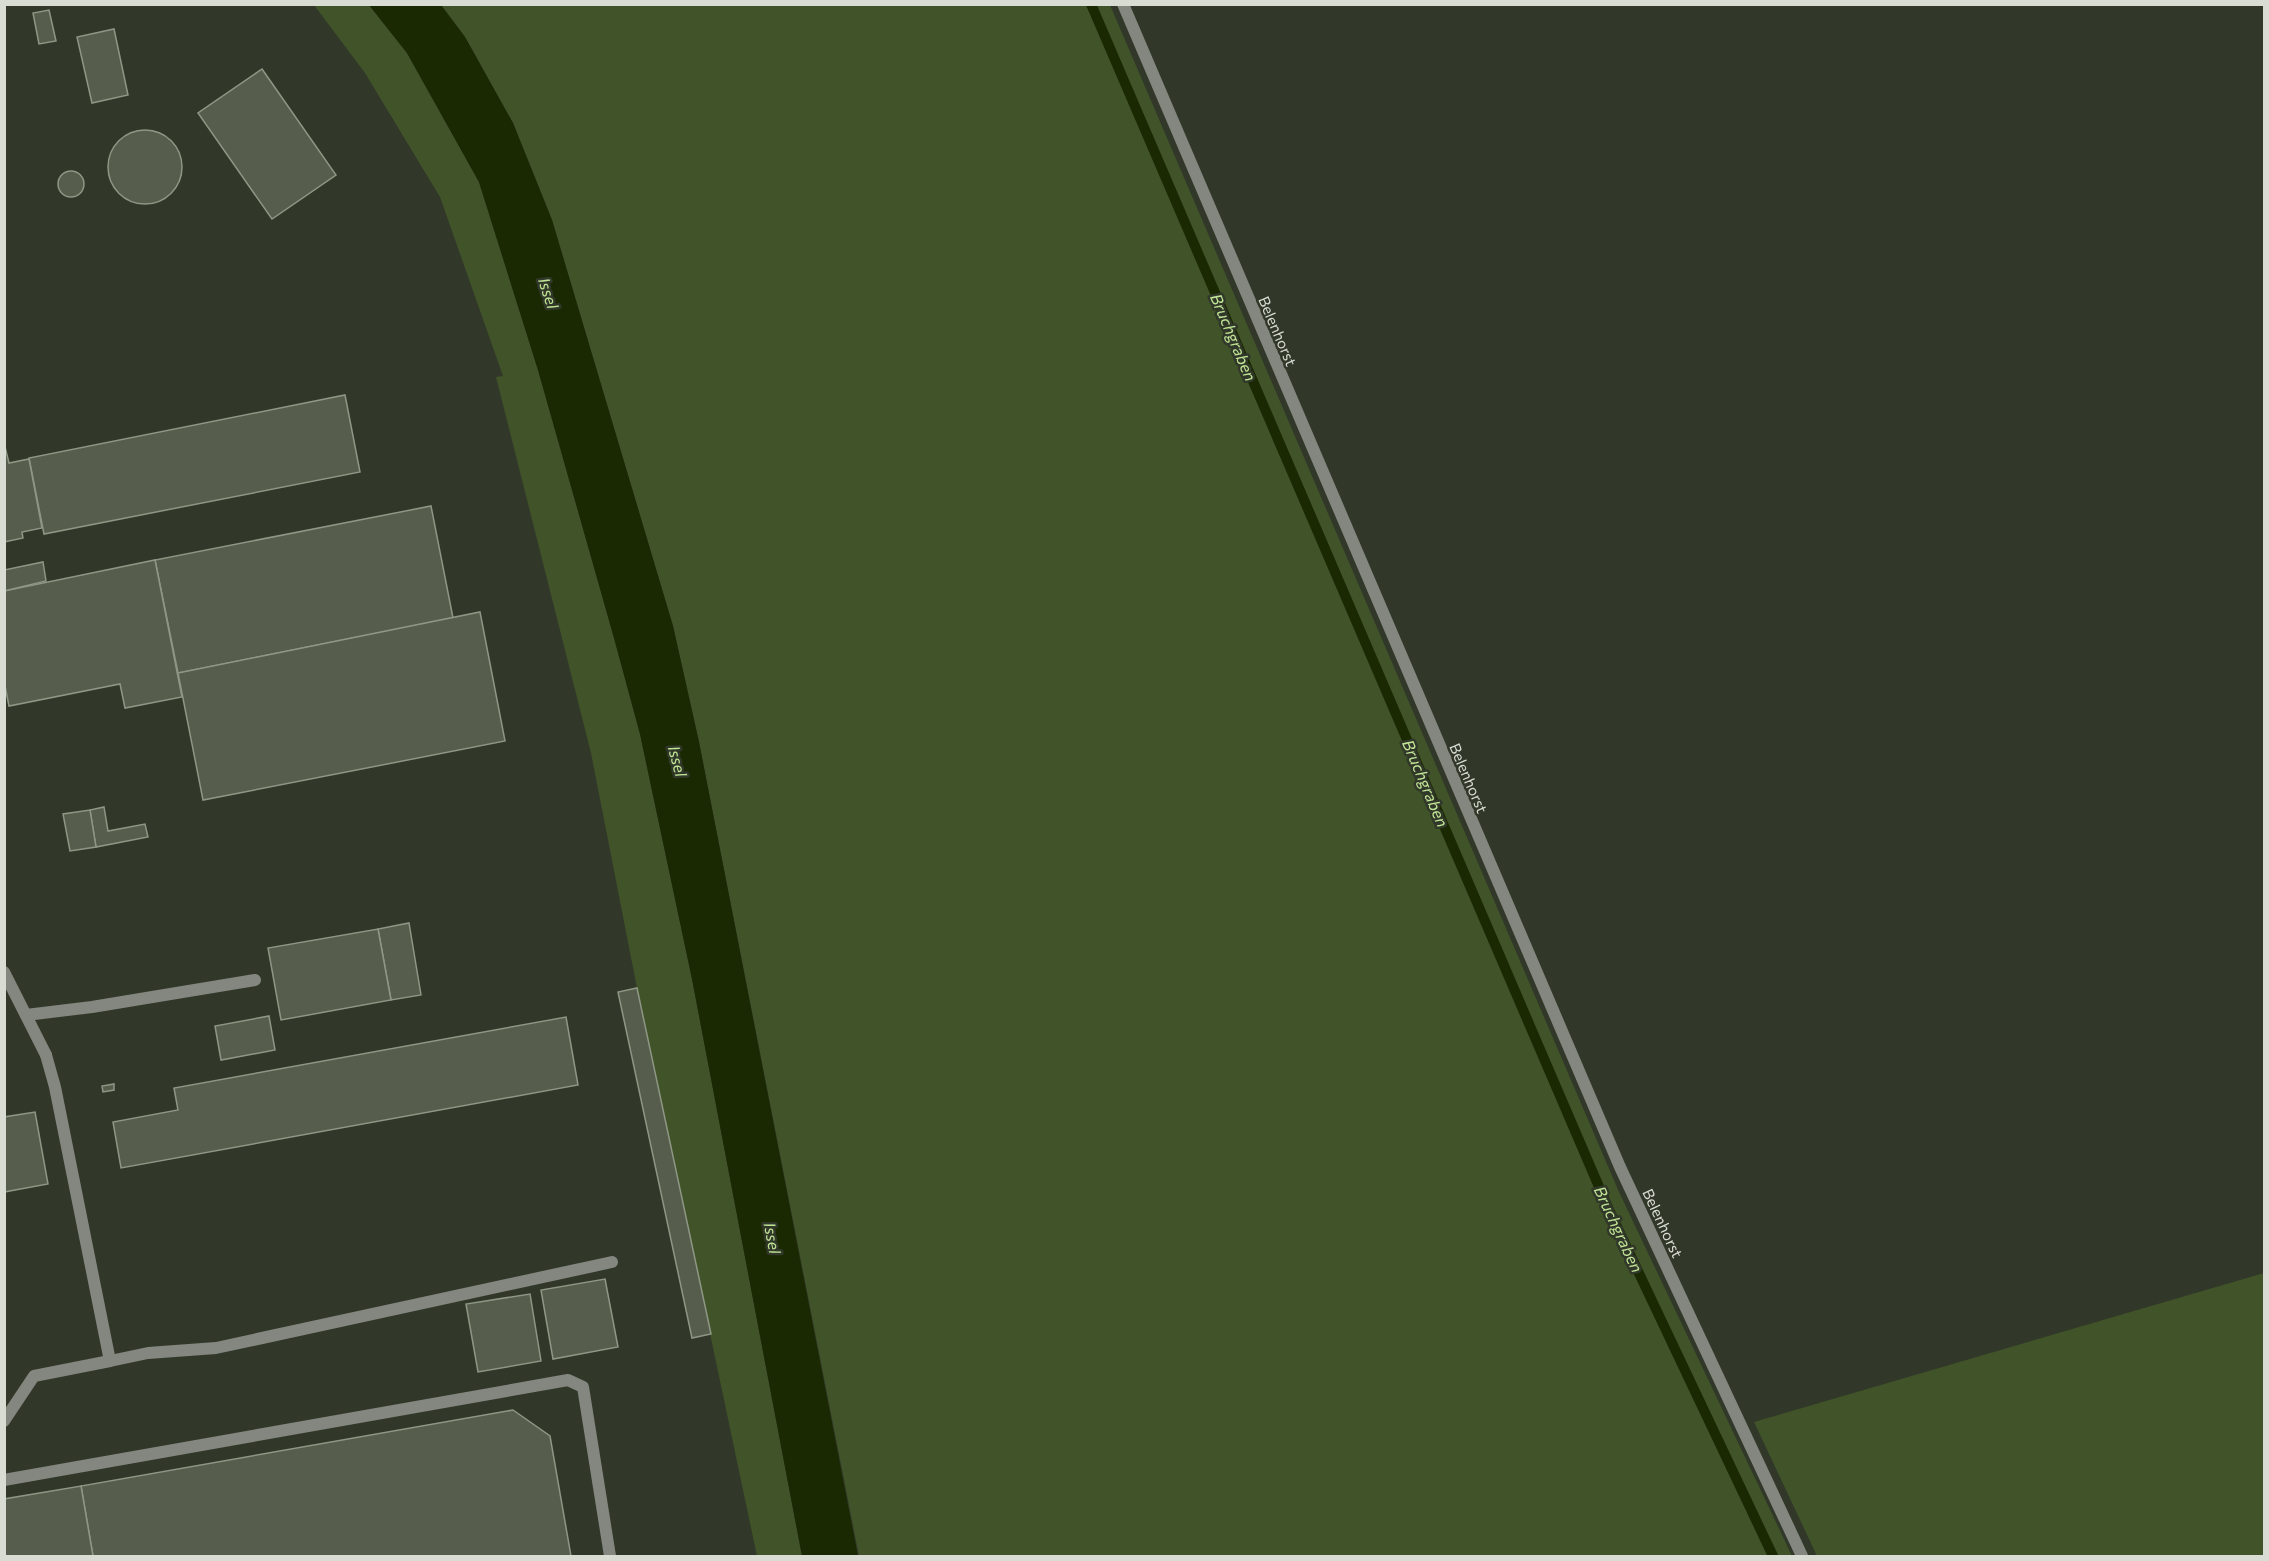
<svg xmlns="http://www.w3.org/2000/svg" width="2269" height="1561" viewBox="0 0 2269 1561" font-family="Commissioner,sans-serif">
<style>
.green{fill:#415329}
.water{fill:#1b2903}
.lines{fill:none;stroke-linecap:round;stroke-linejoin:round}
.stream{stroke:#1b2903;stroke-width:10}
.building{fill:#565d4d;stroke:#8e9685;stroke-width:1.5}
.lane{stroke:#83877f;stroke-width:12}
.street{stroke:#83877f;stroke-width:12}
.labels{text-anchor:middle;dominant-baseline:central;stroke-width:5;stroke-linejoin:round;paint-order:stroke}
.street-label{font-size:15px;fill:#d8dcd3;stroke:#313829}
.water-label{font-size:16px;font-style:italic;fill:#c0e496;stroke:#313829}
</style>
<rect width="100%" height="100%" fill="#313829"/>
<!-- green -->
<g class="green">
<polygon points="314,5 369,5 407,53 479,182 538,370 614,638 640,734 692,979 802,1556 757,1556 637,988 591,753 496,377 503,376 440,197 365,73"/>
<polygon points="441,5 1110,5 1619,1192 1792,1556 859,1556 699,742 673,626 552,220 513,123 465,37"/>
<polygon points="2264,1273 2264,1556 1817,1556 1754,1422"/>
</g>
<!-- water -->
<polygon class="water" points="369,5 441,5 465,37 513,123 552,220 673,626 699,742 858,1556 802,1556 692,979 640,734 614,638 538,370 479,182 407,53"/>
<g class="lines">
<!-- stream -->
<polyline class="stream" points="1091,4 1609,1210 1773,1556"/>
</g>
<!-- building -->
<g class="building">
<polygon points="49,10 56,41 39,44 33,13"/>
<polygon points="114,29 128,95 92,103 77,37"/>
<polygon points="262,69 336,175 272,219 198,113"/>
<circle cx="145" cy="167" r="37"/>
<circle cx="71" cy="184" r="13"/>
<polygon points="345,395 360,472 44,534 29,458"/>
<polygon points="4,443 9,463 29,459 42,528 22,532 23,538 4,542"/>
<polygon points="431,506 453,618 178,673 155,560"/>
<polygon points="155,560 182,697 125,708 120,684 9,706 4,681 4,591"/>
<polygon points="43,562 46,581 4,591 4,570"/>
<polygon points="480,612 505,741 203,800 178,673"/>
<polygon points="104,807 108,831 145,824 148,837 96,847 90,810"/>
<polygon points="90,810 96,847 70,851 63,814"/>
<polygon points="409,923 421,995 391,1000 378,929"/>
<polygon points="378,929 391,1000 281,1020 268,948"/>
<polygon points="637,988 711,1334 692,1338 618,992"/>
<polygon points="269,1016 275,1050 221,1060 215,1026"/>
<polygon points="566,1017 578,1085 121,1168 113,1122 178,1110 174,1088"/>
<polygon points="114,1084 114,1090 103,1092 102,1086"/>
<polygon points="35,1112 48,1184 4,1192 4,1117"/>
<polygon points="605,1279 618,1347 553,1359 541,1290"/>
<polygon points="530,1294 541,1361 478,1372 466,1304"/>
<polygon points="513,1410 550,1436 571,1556 93,1556 81,1486"/>
<polygon points="81,1486 93,1556 4,1556 4,1499"/>
</g>
<g class="lines">
<!-- lane -->
<g class="lane">
<polyline points="26,1015 92,1007 255,980"/>
<polyline points="110,1361 148,1353 216,1348 612,1262"/>
<polyline points="4,1421 34,1376 110,1361 55,1087 46,1055"/>
<polyline points="4,1480 568,1380 583,1387 610,1556"/>
</g>
<!-- street -->
<g class="street">
<polyline points="1123,4 1620,1167 1802,1556"/>
<polyline points="4,972 46,1055"/>
</g>
</g>
<g class="labels">
<!-- street labels -->
<g class="street-label">
<text transform="translate(1278 331) rotate(67)">Belenhorst</text>
<text transform="translate(1469 778) rotate(67)">Belenhorst</text>
<text transform="translate(1663 1223) rotate(65)">Belenhorst</text>
</g>
<!-- water labels -->
<g class="water-label">
<text transform="translate(549 293) rotate(72)">Issel</text>
<text transform="translate(1234 337) rotate(67)">Bruchgraben</text>
<text transform="translate(678 761) rotate(75)">Issel</text>
<text transform="translate(1426 783) rotate(67)">Bruchgraben</text>
<text transform="translate(1619 1229) rotate(65)">Bruchgraben</text>
<text transform="translate(773 1238) rotate(79)">Issel</text>
</g>
</g>
<!-- border -->
<rect width="2269" height="1561" fill="none" stroke="#d8dcd3" stroke-width="12"/>
</svg>
